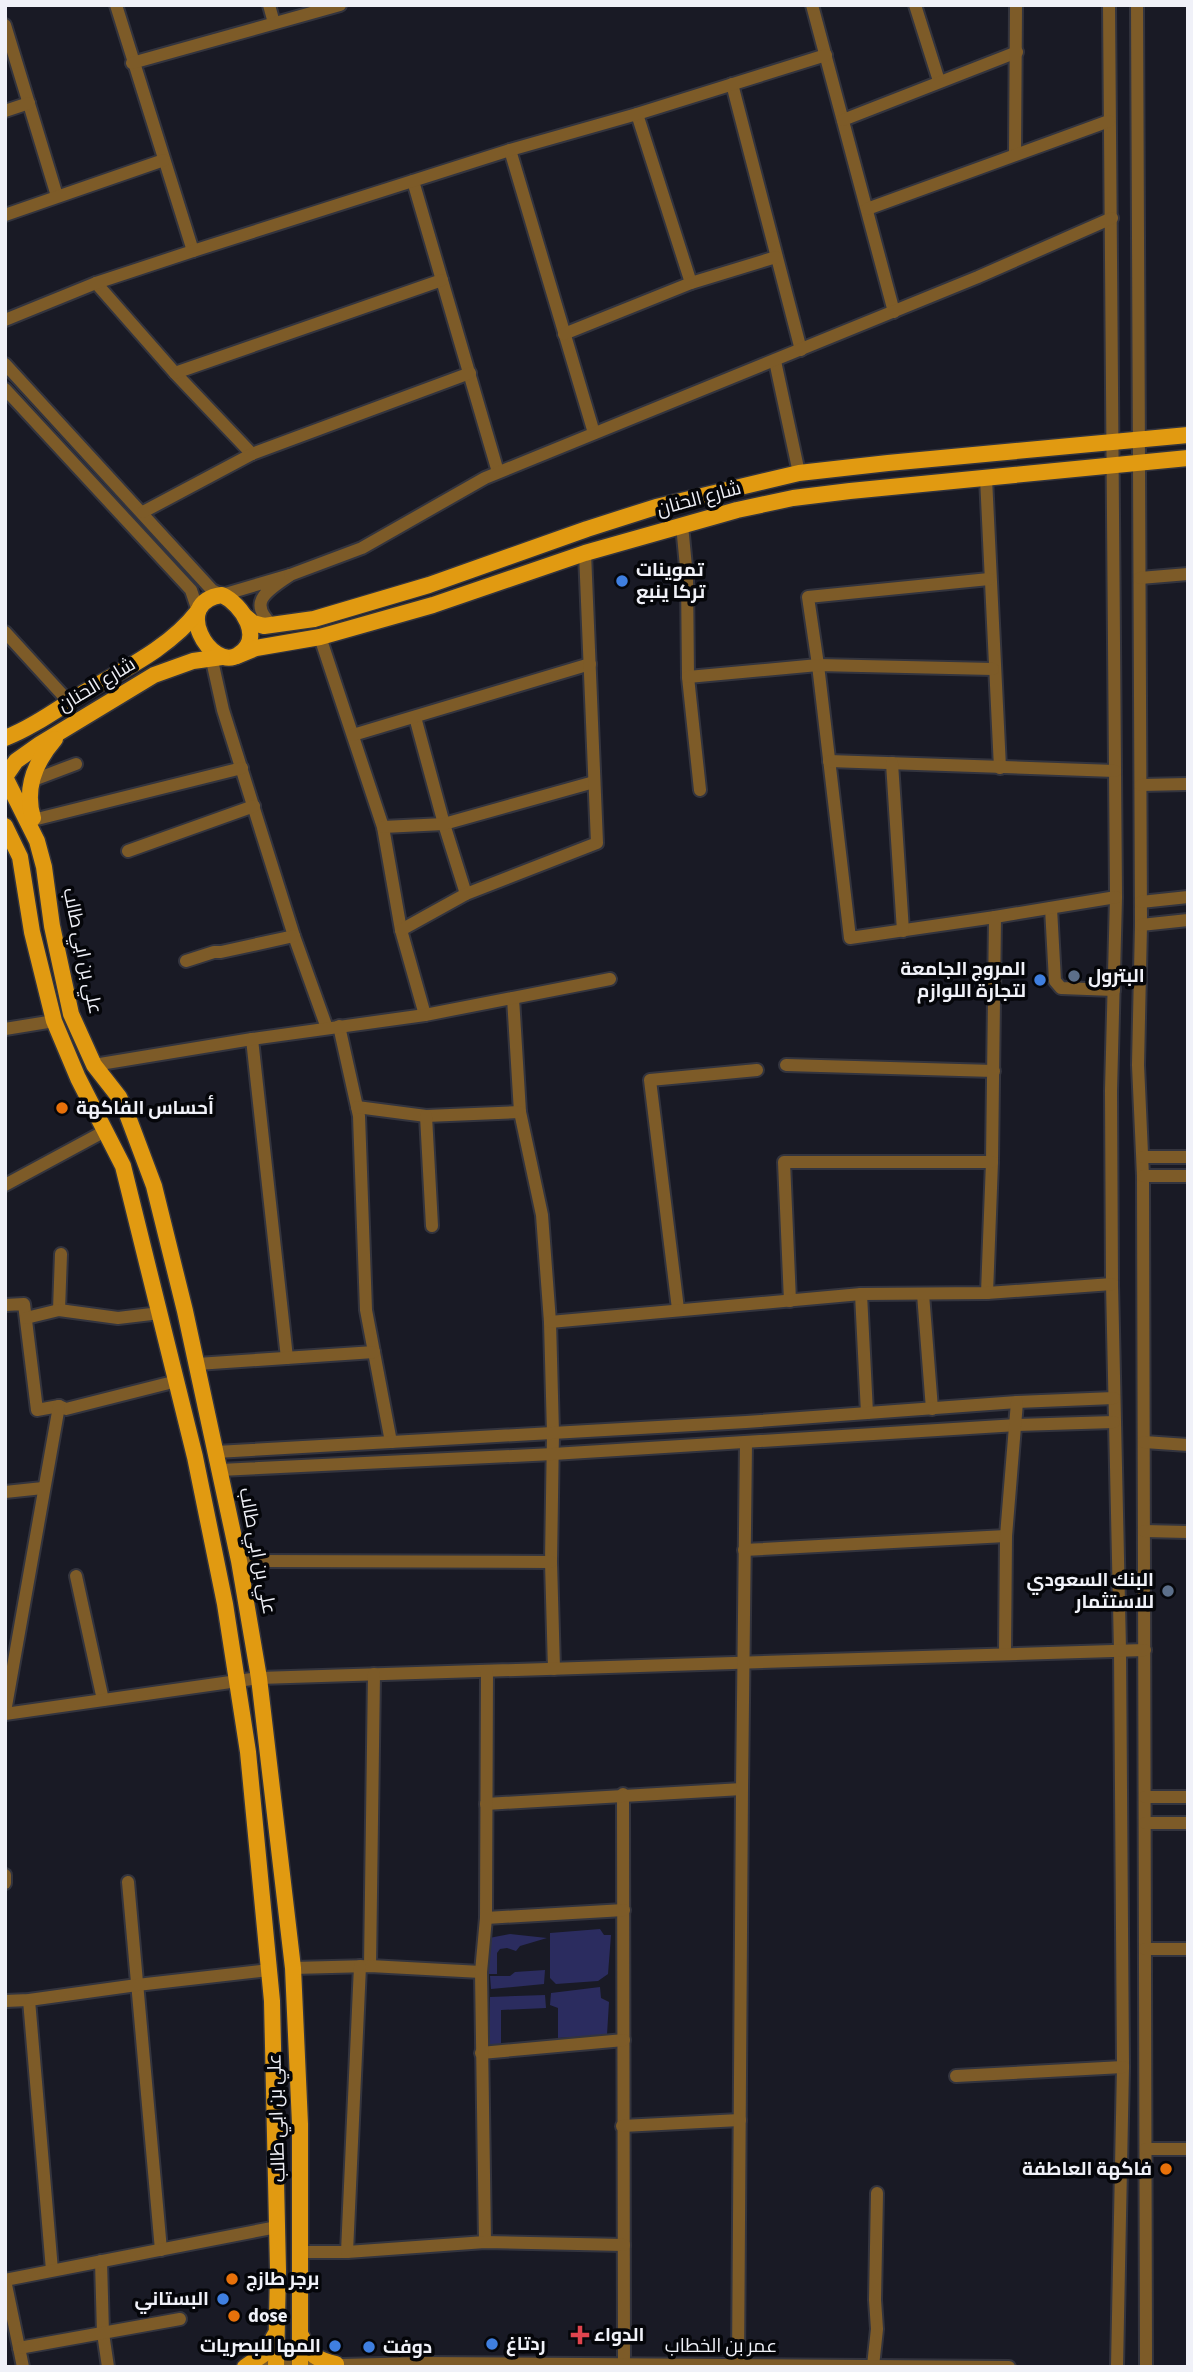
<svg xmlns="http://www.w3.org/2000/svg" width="1193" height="2372" viewBox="0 0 1193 2372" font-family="'Source Sans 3',Cairo,sans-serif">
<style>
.green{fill:#2b2c5f}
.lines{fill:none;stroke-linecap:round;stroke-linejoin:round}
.minor-casing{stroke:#33343e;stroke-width:16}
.major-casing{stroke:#33343e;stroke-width:19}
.minor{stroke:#7d5b28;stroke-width:12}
.major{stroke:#e19a11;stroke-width:16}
.shop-dot{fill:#3f7fe0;stroke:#05060a;stroke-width:2.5}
.service-dot{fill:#5c6f8a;stroke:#05060a;stroke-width:2.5}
.food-dot{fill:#e8710a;stroke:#05060a;stroke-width:2.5}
.health-dot{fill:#e0444e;stroke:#05060a;stroke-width:2.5}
.labels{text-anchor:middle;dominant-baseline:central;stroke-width:7;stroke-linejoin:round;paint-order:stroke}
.street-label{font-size:19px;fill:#f0f1f8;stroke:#05060a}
.poi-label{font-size:19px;font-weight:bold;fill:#f0f1f8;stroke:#05060a;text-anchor:start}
</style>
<rect width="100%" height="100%" fill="#191a25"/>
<!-- green -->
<g class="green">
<polygon points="600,1929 604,1935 611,1935 608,1974 598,1981 556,1984 550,1978 550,1933"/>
<polygon points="510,1934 547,1938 520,1946 516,1951 507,1948 500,1949 497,1953 497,1974 489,1974 489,1938"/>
<polygon points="545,1970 544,1984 491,1989 490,1976 510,1976 515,1972"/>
<polygon points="600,1987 601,1998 609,2002 607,2035 558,2038 558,2008 550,2005 551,1993"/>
<polygon points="545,1995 546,2008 501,2010 501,2044 489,2046 490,1997"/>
</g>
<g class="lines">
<!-- minor casing -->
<g class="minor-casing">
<g id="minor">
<polyline points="116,5 193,251"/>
<polyline points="269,5 274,23"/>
<polyline points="812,5 894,312"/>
<polyline points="915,5 939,81"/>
<polyline points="1109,5 1116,897 1111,1091 1112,1284 1120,1650 1123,2067 1117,2367"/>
<polyline points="1137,5 1141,925 1138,1065 1143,1176 1146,2367"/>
<polyline points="5,25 57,196"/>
<polyline points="132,63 340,5"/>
<polyline points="732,84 801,350"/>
<polyline points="5,111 29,103"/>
<polyline points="637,114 691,283"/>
<polyline points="843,120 1017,52"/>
<polyline points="510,150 594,433"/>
<polyline points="1015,154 1016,5"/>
<polyline points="413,181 498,472"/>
<polyline points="867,209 1109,121"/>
<polyline points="5,215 164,160"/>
<polyline points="96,283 175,373 252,454"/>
<polyline points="5,320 96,283 193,251 510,150 637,114 826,55"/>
<polyline points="564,334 691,283 776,257"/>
<polyline points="775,361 799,473"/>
<path d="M5 364 212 590 222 595 290 575C269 590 246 601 272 625"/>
<polyline points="175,373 442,280"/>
<polyline points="5,389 191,590 198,611"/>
<polyline points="986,478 1000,768"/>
<polyline points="143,512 252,454 470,373"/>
<polyline points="682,525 687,577 688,677 700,790"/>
<polyline points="290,575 362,548 485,478 978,277 1112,218"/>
<polyline points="1140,578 1188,574"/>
<polyline points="989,579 808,597 818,665 850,938 995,917"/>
<polyline points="5,632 69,702"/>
<polyline points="320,637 383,827 401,930 425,1015"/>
<polyline points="211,656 223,710 294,936 327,1028"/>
<polyline points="688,677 818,665 993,669"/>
<polyline points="415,717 444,824 466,894"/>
<polyline points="353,735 590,664"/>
<polyline points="829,761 1115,771"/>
<polyline points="892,763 903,931"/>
<polyline points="31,781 76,764"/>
<polyline points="1141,785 1188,784"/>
<polyline points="33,820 242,768"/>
<polyline points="383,827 444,824 594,782"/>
<polyline points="128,851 254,806"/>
<polyline points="1141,902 1188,897"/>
<polyline points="1051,908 1055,981 1061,988 1114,990"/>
<polyline points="1141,925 1188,920"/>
<polyline points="401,930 466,894 597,843 585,553"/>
<polyline points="186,961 214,952 221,952 294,936"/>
<polyline points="513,998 520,1112 542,1215 550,1322 553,1433 551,1562 554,1669"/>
<polyline points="339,1026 359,1116 366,1310 391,1442"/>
<polyline points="5,1029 54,1021"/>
<polyline points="252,1039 287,1358"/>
<polyline points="94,1065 252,1039 425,1015 610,979"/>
<polyline points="786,1065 994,1071"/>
<polyline points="357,1107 426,1116 520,1112"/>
<polyline points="426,1116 432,1226"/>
<polyline points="1143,1157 1188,1157"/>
<polyline points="1143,1176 1188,1176"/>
<polyline points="5,1185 105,1131"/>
<polyline points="987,1293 992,1162 995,917 1116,897"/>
<polyline points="861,1294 867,1413"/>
<polyline points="923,1294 932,1409"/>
<polyline points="790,1301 784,1162 992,1162"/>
<polyline points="5,1305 24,1304 37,1410 59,1406 66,1409 177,1381"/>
<polyline points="678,1309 650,1080 757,1070"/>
<polyline points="59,1310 61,1254"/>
<polyline points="26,1318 59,1310 118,1318 160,1313"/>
<polyline points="550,1322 861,1294 987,1293 1112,1284"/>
<polyline points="197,1364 374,1352"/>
<polyline points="1144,1442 1188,1445"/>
<polyline points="216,1452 746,1422 1017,1402 1114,1398"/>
<polyline points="220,1470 553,1454 1017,1425 1114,1422"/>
<polyline points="5,1492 43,1488"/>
<polyline points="1144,1531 1188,1532"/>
<polyline points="744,1550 1006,1536"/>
<polyline points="239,1561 551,1562"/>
<polyline points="76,1576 103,1700"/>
<polyline points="1005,1653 1006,1536 1017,1402"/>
<polyline points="5,1712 59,1406"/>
<polyline points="5,1714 259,1678 1145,1650"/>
<polyline points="623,1794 624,2364"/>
<polyline points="1145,1797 1188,1797"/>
<polyline points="486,1804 742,1789"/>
<polyline points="1145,1823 1188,1823"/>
<polyline points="5,1875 5,1883"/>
<polyline points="128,1882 161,2250"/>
<polyline points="486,1918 624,1910"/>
<polyline points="1145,1949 1188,1949"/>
<polyline points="370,1966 374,1674"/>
<polyline points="293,1968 370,1966 481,1972"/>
<polyline points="29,2000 52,2270"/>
<polyline points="5,2001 29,2000 137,1985 269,1970"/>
<polyline points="481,2053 624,2040"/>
<polyline points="956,2076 1123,2067"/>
<polyline points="622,2126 740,2120"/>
<polyline points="1146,2149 1188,2149"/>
<polyline points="485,2242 481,1972 486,1918 487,1671"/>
<polyline points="301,2252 347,2252 485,2242 624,2245"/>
<polyline points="347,2252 360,1966"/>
<polyline points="101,2261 103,2333 108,2367"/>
<polyline points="5,2280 277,2227"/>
<polyline points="5,2280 23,2367"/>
<polyline points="19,2348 180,2319"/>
<polyline points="738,2365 742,1789 746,1442"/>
<polyline points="873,2366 877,2329 875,2300 877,2193"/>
<polyline points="264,2367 420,2363 1009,2367"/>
</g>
</g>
<!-- major casing -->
<g class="major-casing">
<g id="major">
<path d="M222 595C242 604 265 639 238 655 211 672 170 602 222 595Z"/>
<polyline points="246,617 253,623 264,626 314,619 429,585 587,529 656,507 799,473 888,463 1188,435"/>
<polyline points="237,656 256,648 320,637 433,605 585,553 737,510 793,498 850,491 1188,458"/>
<path d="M5 738C31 728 56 710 80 695 120 671 169 649 198 611"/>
<polyline points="7,774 16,761 40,744 154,675 193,661 222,657"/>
<polyline points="6,779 37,841 44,867 52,926 71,1014 94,1065 119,1097 127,1114 154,1186 185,1311 239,1561 259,1678 293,1968 300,2124 300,2367"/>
<path d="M33 818C24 788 35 762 55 739"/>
<polyline points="5,826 20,857 32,932 54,1021 78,1078 123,1166 195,1457 225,1604 248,1752 272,2001 278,2270 276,2367"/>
<path d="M302 2337C308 2355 318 2360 336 2364"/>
<polyline points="245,2367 264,2354 275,2335"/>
</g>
</g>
<!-- minor -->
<use href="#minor" class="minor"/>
<!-- major -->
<use href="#major" class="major"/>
</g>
<!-- markers -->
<g class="shop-dot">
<circle cx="622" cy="581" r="7"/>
<circle cx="1040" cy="980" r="7"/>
<circle cx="223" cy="2299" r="7"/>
<circle cx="492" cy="2344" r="7"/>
<circle cx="335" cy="2346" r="7"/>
<circle cx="369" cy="2347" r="7"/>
</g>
<g class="service-dot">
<circle cx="1074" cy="976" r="7"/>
<circle cx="1168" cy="1591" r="7"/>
</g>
<g class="food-dot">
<circle cx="62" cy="1108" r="7"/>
<circle cx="1166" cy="2169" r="7"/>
<circle cx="232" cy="2279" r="7"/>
<circle cx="234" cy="2316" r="7"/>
</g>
<path class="health-dot" d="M576.5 2324.5h7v7h7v7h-7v7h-7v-7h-7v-7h7z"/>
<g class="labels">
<!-- street labels -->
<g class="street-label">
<text transform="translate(699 499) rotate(-15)">شارع الحنان</text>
<text transform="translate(97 685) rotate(-31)">شارع الحنان</text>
<text transform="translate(82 951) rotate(78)">علي بن ابي طالب</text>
<text transform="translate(257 1551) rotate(79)">علي بن ابي طالب</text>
<text transform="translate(277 2118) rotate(-92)">علي بن ابي طالب</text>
<text x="721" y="2346">عمر بن الخطاب</text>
</g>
<!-- poi labels -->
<g class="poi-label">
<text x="636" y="570">تموينات<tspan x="636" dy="22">تركا ينبع</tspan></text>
<text x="1026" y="969" text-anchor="end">المروج الجامعة<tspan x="1026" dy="22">لتجارة اللوازم</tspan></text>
<text x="1088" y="976">البترول</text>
<text x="76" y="1108">أحساس الفاكهة</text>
<text x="1154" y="1580" text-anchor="end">البنك السعودي<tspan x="1154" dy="22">للاستثمار</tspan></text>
<text x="1152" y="2169" text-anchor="end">فاكهة العاطفة</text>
<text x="246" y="2279">برجر طازج</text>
<text x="209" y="2299" text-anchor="end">البستاني</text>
<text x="248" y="2316">dose</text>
<text x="594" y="2335">الدواء</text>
<text x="506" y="2344">ردتاغ</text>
<text x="321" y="2346" text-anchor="end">المها للبصريات</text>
<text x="383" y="2347">دوفت</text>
</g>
</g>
<!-- border -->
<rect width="1193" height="2372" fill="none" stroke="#f0f1f8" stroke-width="14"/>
</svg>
